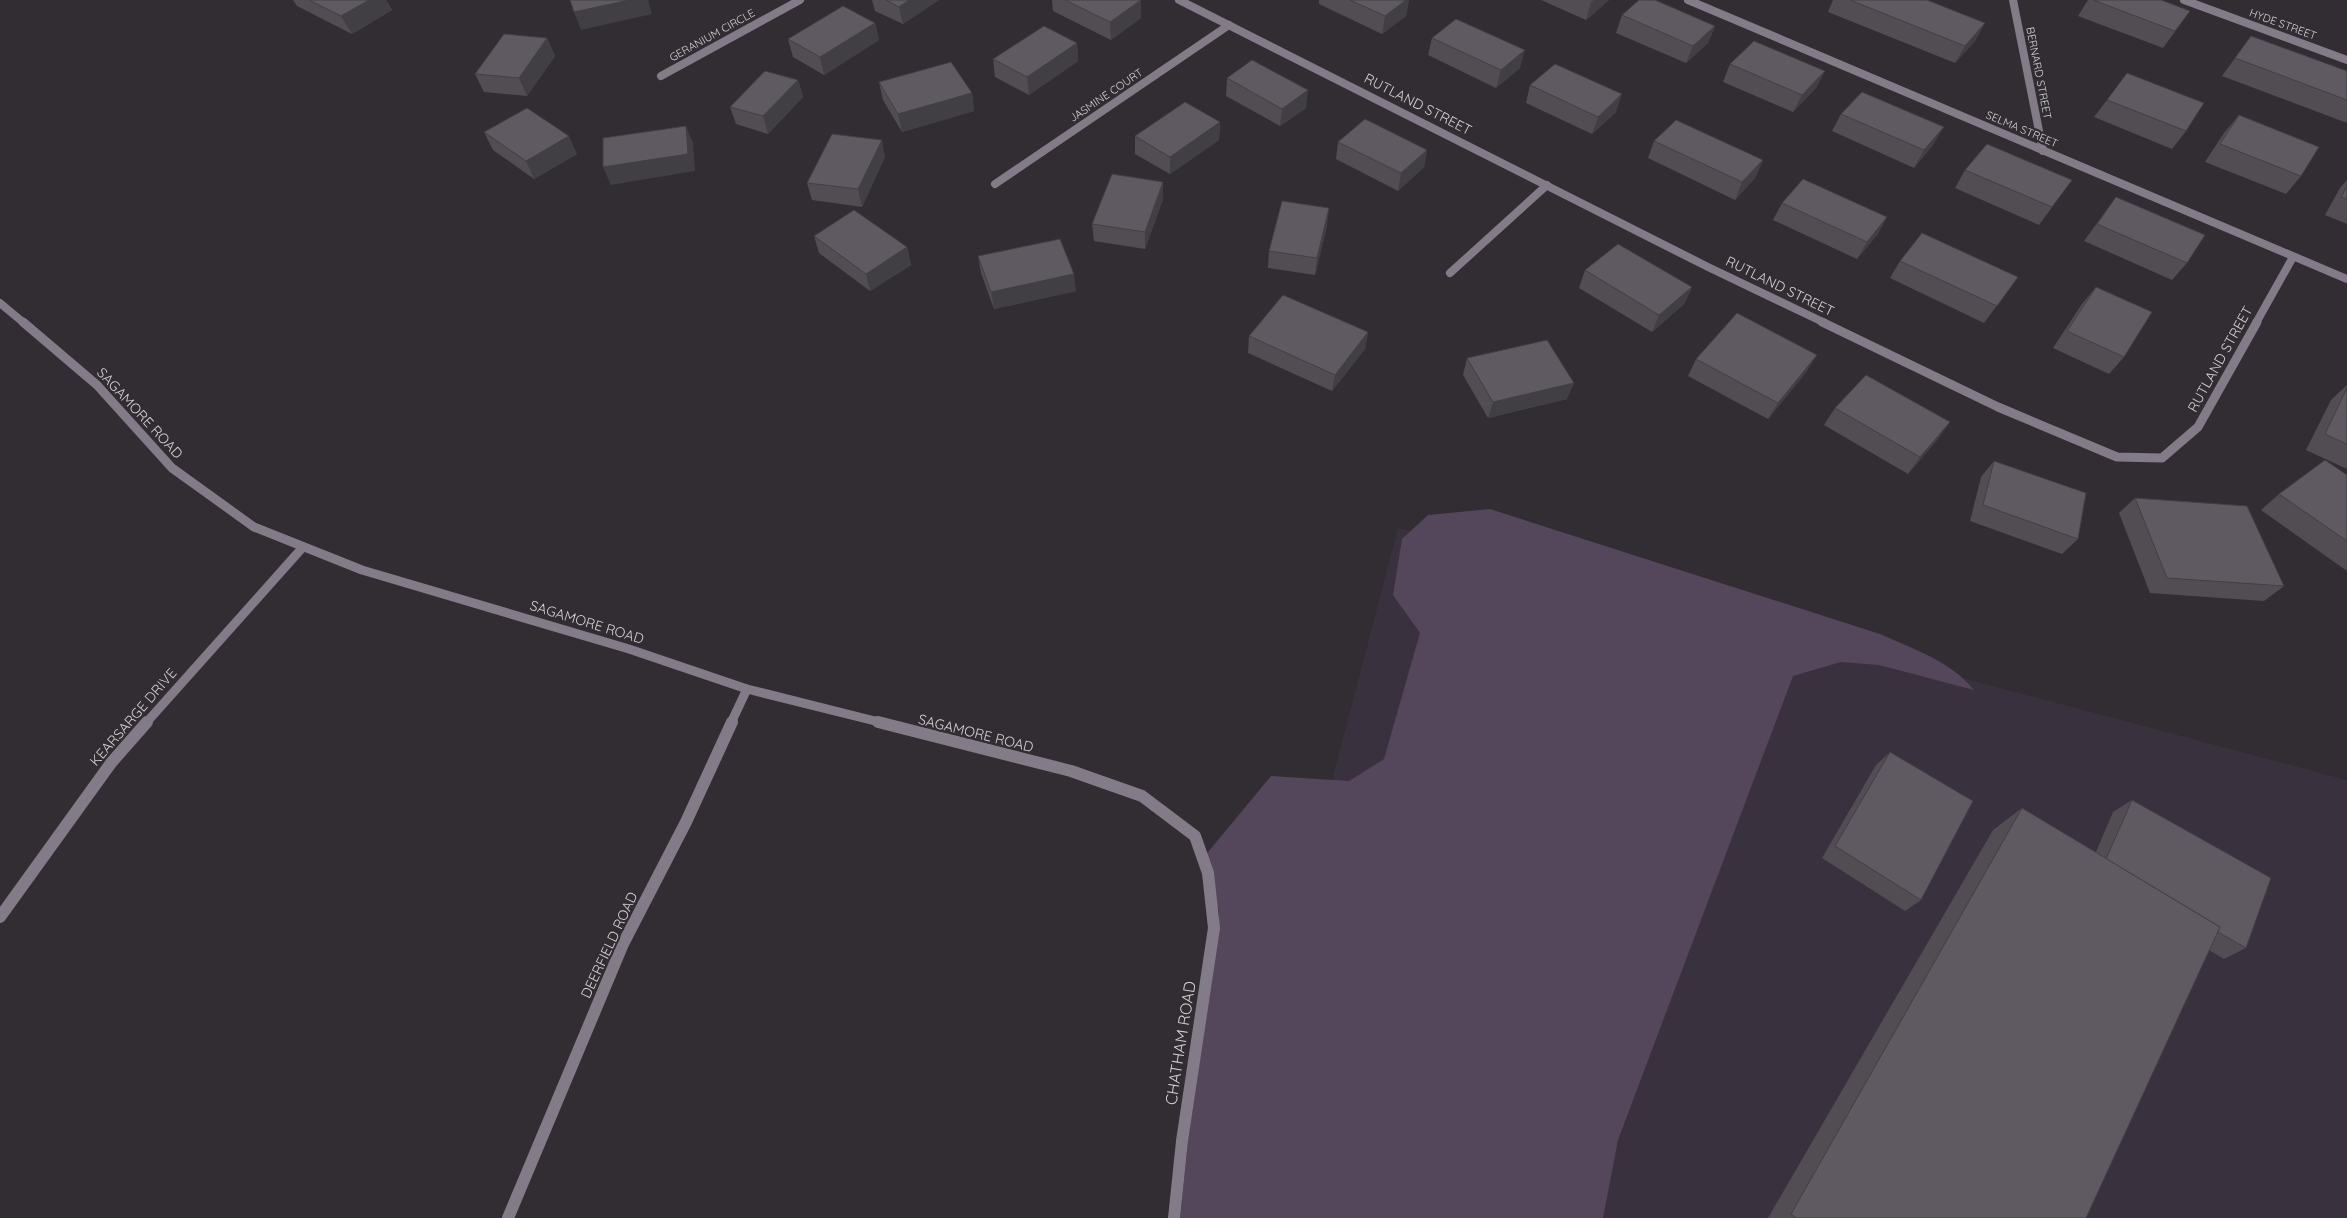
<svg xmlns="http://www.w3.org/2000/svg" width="2347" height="1218" viewBox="0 0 2347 1218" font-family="Quicksand,sans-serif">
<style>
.built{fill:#39313d}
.green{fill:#54465b}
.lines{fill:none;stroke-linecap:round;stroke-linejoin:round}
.minor-far2{stroke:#837b87;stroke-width:8}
.minor-far1{stroke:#837b87;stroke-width:9}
.minor{stroke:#837b87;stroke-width:12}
.wall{fill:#524d53}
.shaded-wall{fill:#423f44}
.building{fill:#5f5a61;stroke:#423f44}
.labels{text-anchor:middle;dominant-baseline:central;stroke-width:4.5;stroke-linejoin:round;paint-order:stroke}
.far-street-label{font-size:11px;fill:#d4d1d5;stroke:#312d33}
.street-label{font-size:14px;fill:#d4d1d5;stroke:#312d33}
.near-street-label{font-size:16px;fill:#d4d1d5;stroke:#312d33}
</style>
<rect width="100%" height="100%" fill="#312d33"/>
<!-- built -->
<polygon class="built" points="1398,528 2347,780 2347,1218 1261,1218 1263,1044"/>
<!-- green -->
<path class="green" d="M1490 509 1880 634C1913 649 1951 661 1974 690L1879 665 1841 662 1793 676 1618 1140 1603 1218H1180L1188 1141 1216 950 1219 912 1204 857 1271 776 1349 781 1384 759 1420 633 1393 595 1402 539 1428 515Z"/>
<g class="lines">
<!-- minor-far2 -->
<g class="minor-far2">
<polyline points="1179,0 1708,267 1825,323"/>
<polyline points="1688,0 2347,279"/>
<polyline points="2013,0 2043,151"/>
<polyline points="2184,0 2347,60"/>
<polyline points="661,76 800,0"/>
<polyline points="995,184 1229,25"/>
<polyline points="1450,273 1547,185"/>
<polyline points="0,303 24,323"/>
<polyline points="2256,323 2293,257"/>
</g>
<!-- minor-far1 -->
<g class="minor-far1">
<polyline points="23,322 97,385 172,468 254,527 362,570 629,649 747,689 883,723"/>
<polyline points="1822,322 1998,407 2117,457 2162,458 2198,427 2257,322"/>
<polyline points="146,723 303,547"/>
<polyline points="731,723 747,689"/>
</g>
<!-- minor -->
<g class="minor">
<polyline points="878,722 1071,771 1142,796 1195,836 1208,873 1214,928 1182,1141 1174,1218"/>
<polyline points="0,917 111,763 147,722"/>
<polyline points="508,1218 623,944 686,822 732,722"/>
</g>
</g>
<!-- wall -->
<g class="wall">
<polygon points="293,0 386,0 392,10 352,34 297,6"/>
<polygon points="872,0 939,0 903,24 875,11"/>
<polygon points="1052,0 1140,0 1141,18 1111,40 1053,11"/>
<polygon points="1319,0 1409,0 1406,16 1382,34 1319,4"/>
<polygon points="1541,0 1609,0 1586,20"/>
<polygon points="1833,0 1927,0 1985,23 1975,41 1955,63 1828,12"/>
<polygon points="2088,0 2161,0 2190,11 2163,48 2078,16"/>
<polygon points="1622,15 1715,26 1708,43 1686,63 1616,33"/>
<polygon points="875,23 879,40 824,75 793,57 788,39"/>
<polygon points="2251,36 2347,71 2347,123 2222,76"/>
<polygon points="547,38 555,56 527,96 484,92 475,74"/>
<polygon points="1432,38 1520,68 1496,88 1428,55"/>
<polygon points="1077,43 1078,61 1029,95 995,77 993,59"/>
<polygon points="1730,64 1825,71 1816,88 1793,112 1723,82"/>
<polygon points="1227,78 1306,108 1280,126 1226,96"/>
<polygon points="798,80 803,97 768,134 736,124 730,107"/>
<polygon points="879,82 972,93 974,111 902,132 883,100"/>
<polygon points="1530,85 1616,112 1592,134 1526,103"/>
<polygon points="2107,100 2186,131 2172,149 2094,117"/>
<polygon points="1841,114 1933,145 1914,168 1832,131"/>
<polygon points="2239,115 2301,176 2286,194 2205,162 2224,133"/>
<polygon points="1220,122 1219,140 1170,174 1135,154 1135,136"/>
<polygon points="484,132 577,154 534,179 493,150"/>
<polygon points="1654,141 1763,160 1755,178 1735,200 1648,158"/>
<polygon points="1338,142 1427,150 1424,167 1398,191 1336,159"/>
<polygon points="885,157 862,207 812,200 807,183"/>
<polygon points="1965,170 2072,180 2039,225 1955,188"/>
<polygon points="2347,180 2347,224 2325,215 2340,188"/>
<polygon points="1163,182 1163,199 1145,249 1094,241 1092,224"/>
<polygon points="2116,197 2187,263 2172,280 2084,241"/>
<polygon points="1782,203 1887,217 1877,235 1857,259 1773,220"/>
<polygon points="1327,226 1315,275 1268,268 1269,251"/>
<polygon points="814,236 907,247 911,265 870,291 819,253"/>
<polygon points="978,256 1076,291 994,309 981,273"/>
<polygon points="1900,261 2018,277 1984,323 1890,278"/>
<polygon points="1585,270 1692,287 1684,304 1652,332 1579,288"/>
<polygon points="2096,287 2124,357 2109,374 2053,348 2082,304"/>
<polygon points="1368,332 1365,349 1332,391 1248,353 1249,336"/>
<polygon points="1467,358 1567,399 1488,418 1463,375"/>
<polygon points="1696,359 1807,371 1768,419 1688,376"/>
<polygon points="2347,385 2347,469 2306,450 2331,400"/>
<polygon points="1835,408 1938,439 1908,474 1824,425"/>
<polygon points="1994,461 2078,539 2062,554 1970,521 1981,477"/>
<polygon points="2347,475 2347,571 2261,510 2279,494"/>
<polygon points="2135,498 2284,586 2264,601 2150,593 2119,513"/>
<polygon points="1890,752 1921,900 1905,911 1822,858 1876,765"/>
<polygon points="2132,800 2246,948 2224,959 2209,950 2086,1218 1768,1218 1993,830 2022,808 2096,852 2113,812"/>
</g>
<!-- shaded-wall -->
<g class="shaded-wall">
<polygon points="369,0 386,0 392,10 352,34 341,16"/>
<polygon points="630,0 648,0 652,14 581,30 574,12"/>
<polygon points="909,0 939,0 903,24 899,7"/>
<polygon points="1141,0 1141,18 1111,40 1110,22"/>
<polygon points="1406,0 1409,0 1406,16 1382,34 1385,16"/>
<polygon points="1594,0 1609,0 1586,20 1591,2"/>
<polygon points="875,23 879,40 824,75 820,57"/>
<polygon points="1985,23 1975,41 1955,63 1965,46"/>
<polygon points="1715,26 1708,43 1686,63 1693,46"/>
<polygon points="547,38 555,56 527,96 519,78"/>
<polygon points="1077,43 1078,61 1029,95 1027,77"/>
<polygon points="1525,50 1520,68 1496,88 1501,70"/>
<polygon points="1825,71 1816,88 1793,112 1802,95"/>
<polygon points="798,80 803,97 768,134 763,116"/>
<polygon points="1308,90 1306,108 1280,126 1282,109"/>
<polygon points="972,93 974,111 902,132 898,114"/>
<polygon points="1622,94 1616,112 1592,134 1598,117"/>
<polygon points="1220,122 1219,140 1170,174 1170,157"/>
<polygon points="686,126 693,143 695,171 611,185 603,167"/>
<polygon points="1944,127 1933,145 1914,168 1924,150"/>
<polygon points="569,136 577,154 534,179 526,161"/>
<polygon points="882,140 885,157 862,207 858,189"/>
<polygon points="1427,150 1424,167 1398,191 1401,173"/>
<polygon points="1763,160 1755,178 1735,200 1742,182"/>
<polygon points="1163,182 1163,199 1145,249 1145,232"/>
<polygon points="1329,208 1327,226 1315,275 1317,258"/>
<polygon points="1887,217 1877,235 1857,259 1867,242"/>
<polygon points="907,247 911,265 870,291 866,274"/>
<polygon points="1074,274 1076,291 994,309 991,292"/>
<polygon points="1692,287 1684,304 1652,332 1659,315"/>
<polygon points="1368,332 1365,349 1332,391 1335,375"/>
<polygon points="1817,355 1807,371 1768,419 1778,403"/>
<polygon points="1574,383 1567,399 1488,418 1493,402"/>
<polygon points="1950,422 1938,439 1908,474 1920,457"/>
</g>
<!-- building -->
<g class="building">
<polygon points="309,0 369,0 341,16"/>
<polygon points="570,0 630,0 574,12"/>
<polygon points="886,0 909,0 899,7"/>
<polygon points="1065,0 1141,0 1110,22"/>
<polygon points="1350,0 1406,0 1385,16"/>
<polygon points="1639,0 1655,0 1715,26 1693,46 1622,15"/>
<polygon points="1850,0 1927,0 1985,23 1965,46"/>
<polygon points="2093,0 2161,0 2190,11 2175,31"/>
<polygon points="843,6 875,23 820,57 788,39"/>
<polygon points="1456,19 1525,50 1501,70 1432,38"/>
<polygon points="1044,26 1077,43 1027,77 993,59"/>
<polygon points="504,34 547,38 519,78 475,74"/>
<polygon points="2251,36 2347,71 2347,100 2235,58"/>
<polygon points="1754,41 1825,71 1802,95 1730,64"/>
<polygon points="1252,60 1308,90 1282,109 1227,78"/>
<polygon points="951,62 972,93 898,114 879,82"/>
<polygon points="1555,64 1622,94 1598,117 1530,85"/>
<polygon points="765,71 798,80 763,116 730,107"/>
<polygon points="2127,73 2204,103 2186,131 2107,100"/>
<polygon points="1862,92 1944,127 1924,150 1841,114"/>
<polygon points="1185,102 1220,122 1170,157 1135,136"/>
<polygon points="527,108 569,136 526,161 484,132"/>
<polygon points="2239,115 2319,147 2301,176 2220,144"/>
<polygon points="1365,119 1427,150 1401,173 1338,142"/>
<polygon points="1676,120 1763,160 1742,182 1654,141"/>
<polygon points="686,126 688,154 603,167 603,138"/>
<polygon points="832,134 882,140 858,189 807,183"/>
<polygon points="1987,144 2072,180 2052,207 1965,170"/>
<polygon points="1112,174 1163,182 1145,232 1092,224"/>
<polygon points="1803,179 1887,217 1867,242 1782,203"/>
<polygon points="2347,186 2347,199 2341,197"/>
<polygon points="2116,197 2205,235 2187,263 2097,224"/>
<polygon points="1282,201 1329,208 1317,258 1269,251"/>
<polygon points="854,210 907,247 866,274 814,236"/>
<polygon points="1922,233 2018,277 1997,306 1900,261"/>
<polygon points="1060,239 1074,274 991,292 978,256"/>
<polygon points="1618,244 1692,287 1659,315 1585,270"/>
<polygon points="2096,287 2152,312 2124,357 2067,331"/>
<polygon points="1283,295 1368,332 1335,375 1249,336"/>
<polygon points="1737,313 1817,355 1778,403 1696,359"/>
<polygon points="1547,340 1574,383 1493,402 1467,358"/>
<polygon points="1866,375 1950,422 1920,457 1835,408"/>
<polygon points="2347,388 2347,444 2325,434"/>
<polygon points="2325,460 2347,475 2347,541 2279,494"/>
<polygon points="1994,461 2086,493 2078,539 1983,505"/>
<polygon points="2135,498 2247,506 2284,586 2167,578"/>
<polygon points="1890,752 1973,801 1921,900 1835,846"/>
<polygon points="2132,800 2271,878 2246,948 2218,932 2220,927 2106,859"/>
<polygon points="2022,808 2220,927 2086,1218 1796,1218 1791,1214"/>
</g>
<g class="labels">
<!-- far-street labels -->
<g class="far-street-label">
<text transform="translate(2283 24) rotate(20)">HYDE STREET</text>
<text transform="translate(712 35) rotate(-29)">GERANIUM CIRCLE</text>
<text transform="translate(2039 73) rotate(79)">BERNARD STREET</text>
<text transform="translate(1106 95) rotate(-34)">JASMINE COURT</text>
<text transform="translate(2022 129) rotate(23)">SELMA STREET</text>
</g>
<!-- street labels -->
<g class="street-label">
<text transform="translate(1418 104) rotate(27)">RUTLAND STREET</text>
<text transform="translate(1780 286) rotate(26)">RUTLAND STREET</text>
<text transform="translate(2220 359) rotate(-61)">RUTLAND STREET</text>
<text transform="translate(140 413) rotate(47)">SAGAMORE ROAD</text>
<text transform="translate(587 622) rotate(17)">SAGAMORE ROAD</text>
<text transform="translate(133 717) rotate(-49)">KEARSARGE DRIVE</text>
<text transform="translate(976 733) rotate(14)">SAGAMORE ROAD</text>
<text transform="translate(609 945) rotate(-65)">DEERFIELD ROAD</text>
</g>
<!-- near-street labels -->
<g class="near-street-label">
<text transform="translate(1180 1043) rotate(-81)">CHATHAM ROAD</text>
</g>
</g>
</svg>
